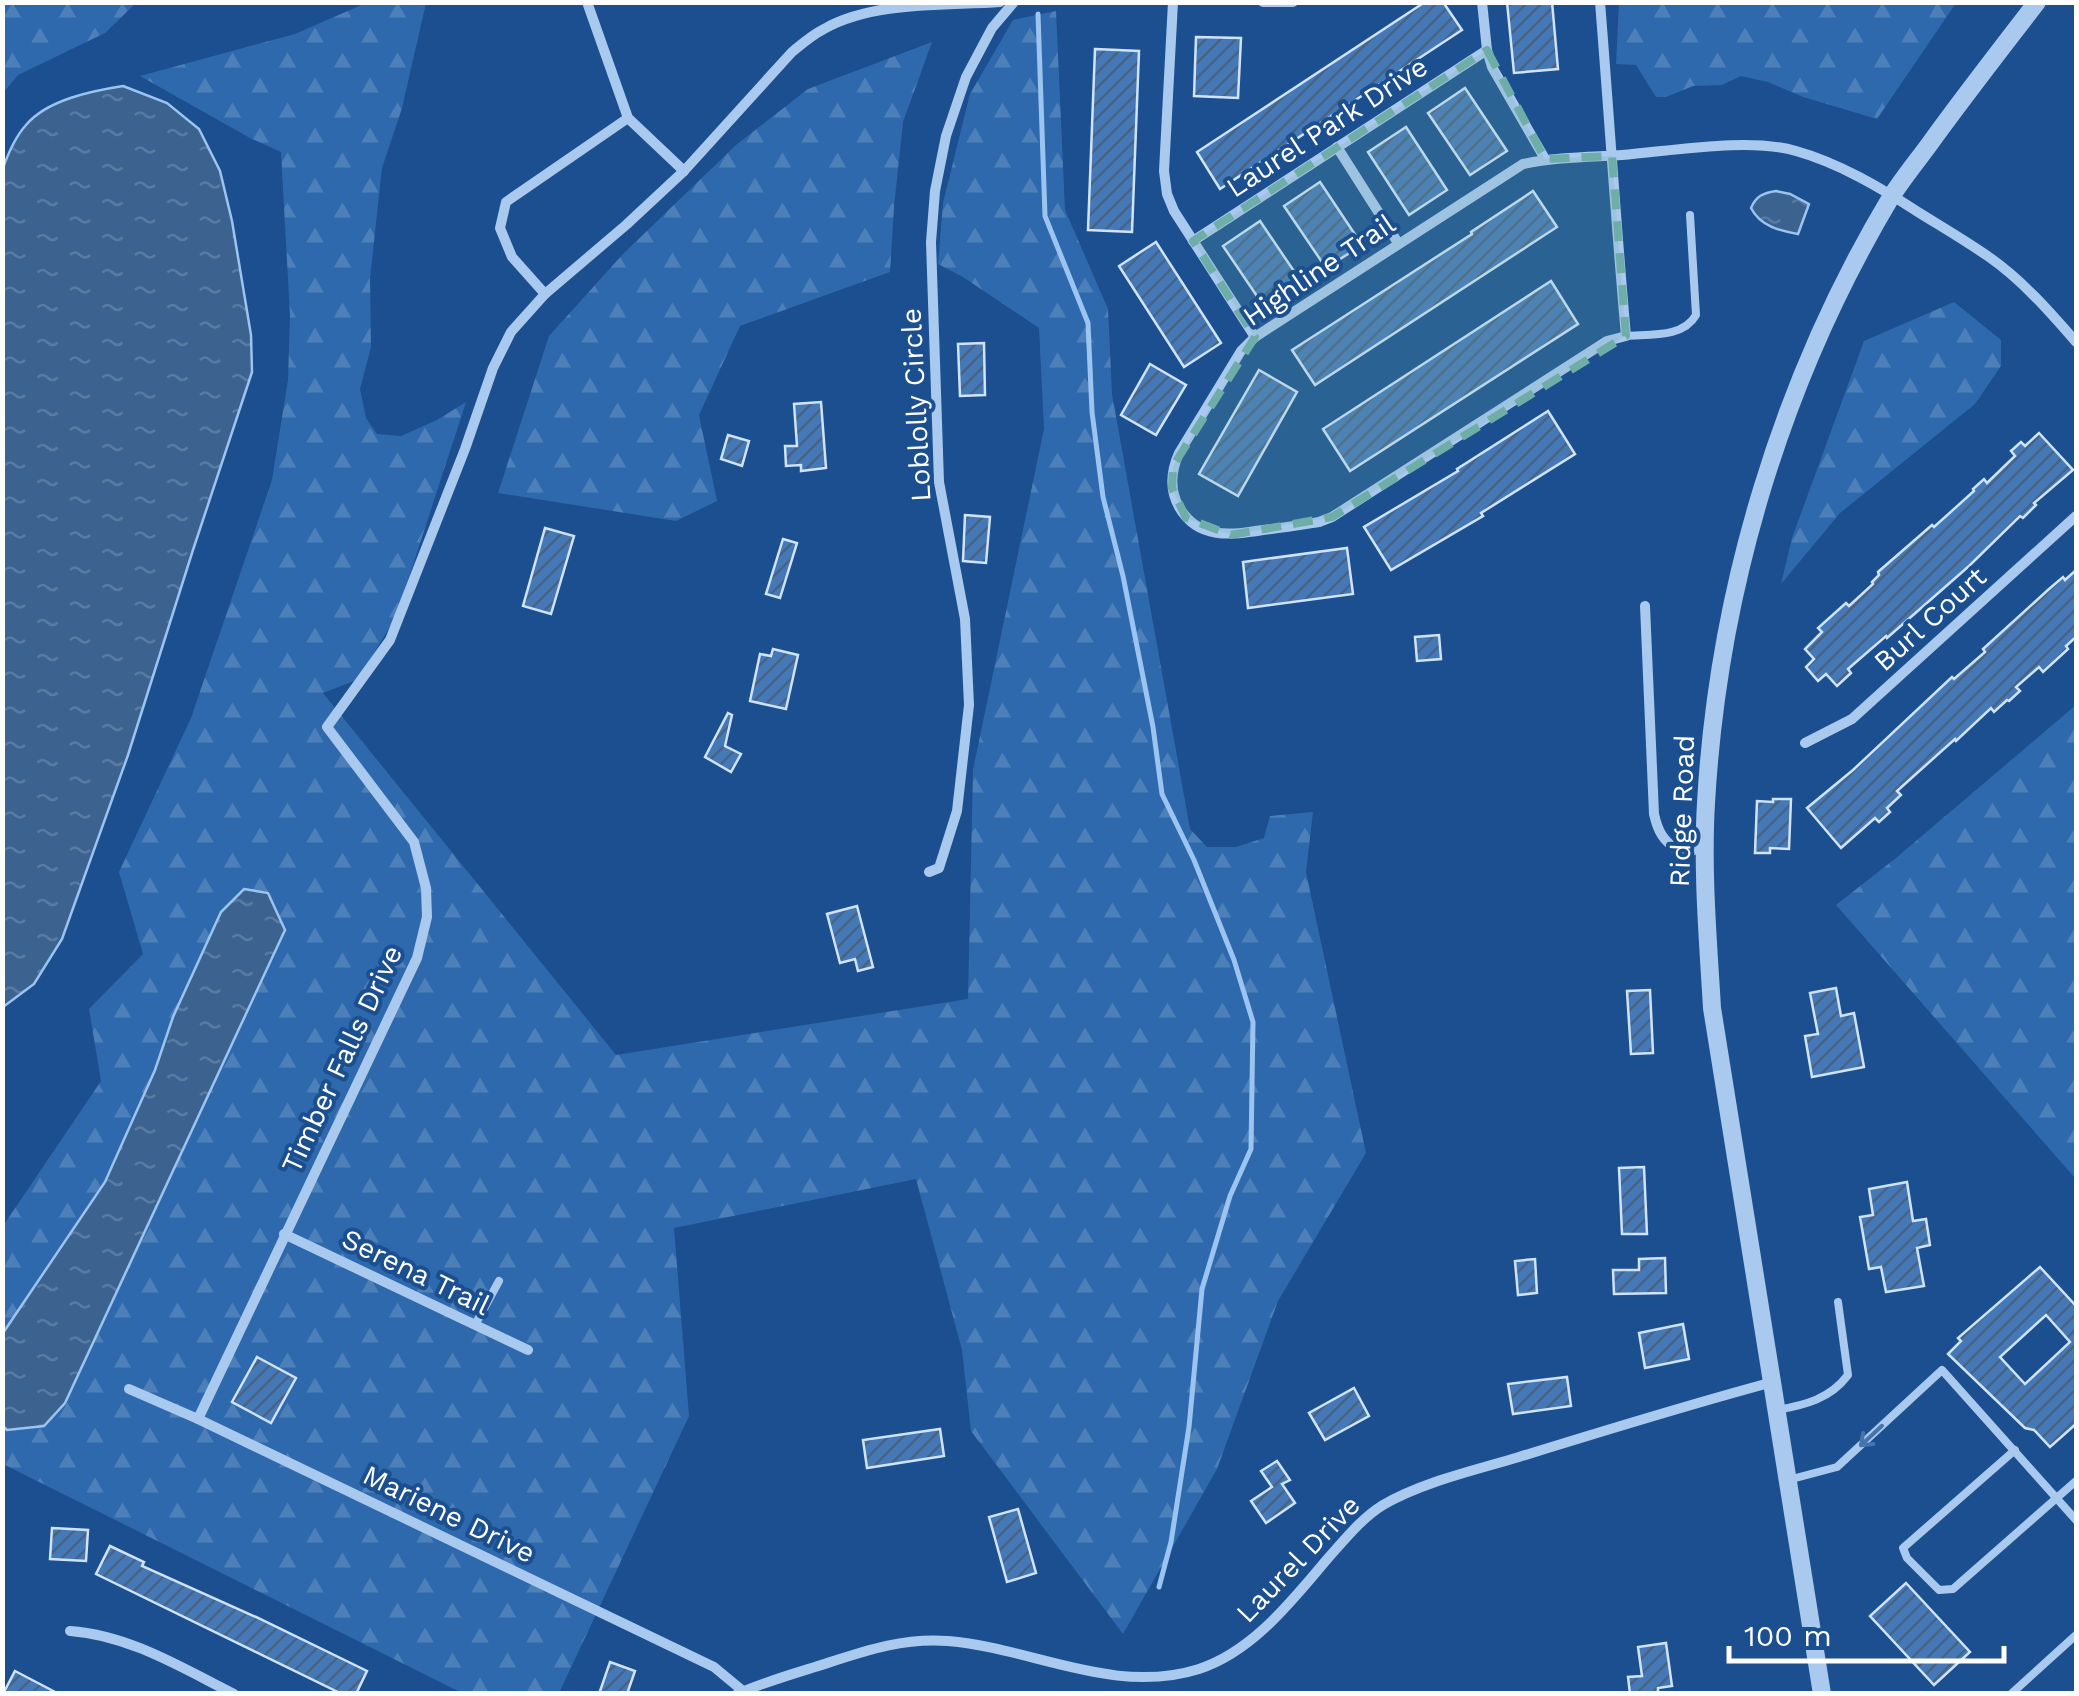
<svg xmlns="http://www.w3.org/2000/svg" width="2079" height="1696" viewBox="0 0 2079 1696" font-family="'Work Sans',sans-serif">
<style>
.forest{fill:url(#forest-firs)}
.water{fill:url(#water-ripples);stroke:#9cc4f0;stroke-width:2.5}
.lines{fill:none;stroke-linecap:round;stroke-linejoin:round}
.stream{stroke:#9cc4f0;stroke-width:5}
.building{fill:url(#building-hatch);stroke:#cfe3fa;stroke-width:2.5;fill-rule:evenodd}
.service{stroke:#a9c9ee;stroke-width:8}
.minor{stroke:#a9c9ee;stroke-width:10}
.tertiary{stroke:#a9c9ee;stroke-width:18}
.oneway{stroke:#4674ac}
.marked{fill:#6fada8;fill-opacity:0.2;stroke:#6fada8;stroke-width:8;stroke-dasharray:20 12;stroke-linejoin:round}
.labels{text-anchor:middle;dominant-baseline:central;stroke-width:8;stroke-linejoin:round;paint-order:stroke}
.street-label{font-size:28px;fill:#fff;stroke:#1b4f8f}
</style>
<defs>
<pattern id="forest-firs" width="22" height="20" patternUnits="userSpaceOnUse" patternTransform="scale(2.5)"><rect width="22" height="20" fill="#2e69ad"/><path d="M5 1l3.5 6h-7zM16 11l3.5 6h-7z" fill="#4d80b9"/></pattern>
<pattern id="water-ripples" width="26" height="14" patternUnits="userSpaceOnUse" patternTransform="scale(2.5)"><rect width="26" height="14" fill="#3c6290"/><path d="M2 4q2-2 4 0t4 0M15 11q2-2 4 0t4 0" fill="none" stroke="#597aa1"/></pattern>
<pattern id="building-hatch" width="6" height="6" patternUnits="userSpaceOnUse" patternTransform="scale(2.5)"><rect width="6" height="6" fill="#4478b7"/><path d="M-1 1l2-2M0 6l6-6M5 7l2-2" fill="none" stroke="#486282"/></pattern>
</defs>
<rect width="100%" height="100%" fill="#1b4f8f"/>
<!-- forest -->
<g class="forest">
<polygon points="3,2 136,2 136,3 105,33 18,75 3,93"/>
<polygon points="366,3 426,3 402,108 382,168 370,278 371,347 360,389 366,418 377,434 401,436 437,420 466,402 397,614 359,679 323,693 616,1055 968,999 973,770 1044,429 1039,328 963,277 938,264 943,203 970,94 1013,20 1056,11 1065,210 1108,309 1112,394 1190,829 1207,847 1236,847 1264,838 1270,816 1313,812 1306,872 1366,1153 1278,1301 1217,1469 1123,1634 971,1431 962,1350 916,1179 674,1228 689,1416 559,1693 462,1693 3,1464 3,1226 101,1081 89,1009 143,954 119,872 191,718 272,480 288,380 290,315 281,152 250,138 140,76 295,34"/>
<polygon points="1619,3 1619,2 1956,3 1877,119 1803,97 1768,82 1741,76 1722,85 1693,86 1666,97 1656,97 1636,65 1616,64"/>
<polygon points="932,42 903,122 894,207 890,272 740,326 699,415 717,501 676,521 498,493 549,336 623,254 736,145 808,89"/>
<polygon points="1954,302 2001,340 2001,366 1975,404 1840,513 1781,584 1792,538 1864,341"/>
<polygon points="2076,705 2076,1177 2075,1178 1836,905 1896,858"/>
</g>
<!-- water -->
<g class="water">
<path d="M123 86 167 103 199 129 220 171 232 221 251 335 252 372 192 553 128 755 62 939 34 984 3 1007V168C8 154 16 136 26 125 47 100 91 91 123 86Z"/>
<path d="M1776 191 1790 194 1809 204 1798 234C1780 231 1760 226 1751 208 1756 196 1763 193 1776 191Z"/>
<polygon points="244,889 268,893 285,930 65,1403 44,1426 7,1430 2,1425 3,1333 105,1182 155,1070 173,1017 221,912"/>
</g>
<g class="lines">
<!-- stream -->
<polyline class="stream" points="1038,14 1045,216 1088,323 1092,412 1103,497 1123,576 1153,727 1162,794 1194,860 1234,960 1253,1022 1251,1149 1230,1196 1202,1289 1189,1427 1171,1542 1159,1587"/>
</g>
<!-- building -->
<g class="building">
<polygon points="1425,2 1443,2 1462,30 1220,189 1197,152"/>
<polygon points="1507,2 1552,2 1558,69 1514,73"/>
<polygon points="1196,37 1241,38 1238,98 1194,96"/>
<polygon points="1095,49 1139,51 1132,232 1088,230"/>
<polygon points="1465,88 1507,151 1470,175 1428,113"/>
<polygon points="1406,127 1447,190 1409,215 1368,152"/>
<polygon points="1320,182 1362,245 1326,268 1284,206"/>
<polygon points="1533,191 1557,227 1315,385 1292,350 1472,234 1471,232"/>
<polygon points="1260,221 1302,283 1265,308 1223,246"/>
<polygon points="1156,242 1221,343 1184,367 1119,266"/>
<polygon points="1551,281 1578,324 1350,471 1323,429"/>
<polygon points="984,343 985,395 960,396 958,344"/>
<polygon points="1150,364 1186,385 1156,435 1121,415"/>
<polygon points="1259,370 1297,392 1238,496 1199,474"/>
<polygon points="821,402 826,468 801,471 801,465 786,466 785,446 797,446 794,404"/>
<polygon points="1548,411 1575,454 1481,513 1483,516 1391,570 1364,527 1458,471 1457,469"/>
<polygon points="2039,433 2073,470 2034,503 2036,505 2023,518 2020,516 1969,566 1887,638 1886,636 1848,669 1851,673 1837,686 1826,674 1818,681 1806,667 1814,659 1805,649 1822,632 1818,628 1846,603 1849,606 1873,584 1872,582 1879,575 1878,572 1932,525 1934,527 1974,491 1973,489 1984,479 1987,483 2015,456 2011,451 2021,442 2025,446"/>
<polygon points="728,435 749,441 742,466 721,459"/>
<polygon points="965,515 990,517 986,563 963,561"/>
<polygon points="545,528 574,536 551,614 523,606"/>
<polygon points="783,539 797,543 780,598 766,594"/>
<polygon points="1347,548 1353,594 1248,608 1243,562"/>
<polygon points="2076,570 2076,637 2066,646 2068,649 2043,672 2039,667 2016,687 2020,691 2009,701 2007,700 1994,712 1991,708 1956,741 1955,739 1897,791 1901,795 1887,808 1890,812 1879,822 1875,818 1841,848 1807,808 1853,770 1952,677 1954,679 1985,652 1983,649 2049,589 2063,577 2065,580"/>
<polygon points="1439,635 1441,659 1417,661 1415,637"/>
<polygon points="773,649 798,655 786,709 750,701 760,654 771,656"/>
<polygon points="728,713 732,715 725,746 741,754 731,772 705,757"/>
<polygon points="1773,799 1791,799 1789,849 1770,848 1770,853 1755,853 1757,801 1773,802"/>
<polygon points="857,906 873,967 858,971 855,959 840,963 827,914"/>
<polygon points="1836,988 1841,1016 1854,1013 1864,1067 1812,1077 1805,1036 1818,1034 1810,993"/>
<polygon points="1650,990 1653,1053 1631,1054 1627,991"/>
<polygon points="1644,1167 1647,1234 1622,1234 1619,1168"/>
<polygon points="1907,1182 1913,1221 1926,1219 1930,1245 1917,1248 1924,1286 1886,1292 1881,1267 1869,1269 1860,1217 1873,1215 1869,1189"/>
<polygon points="1665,1258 1666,1293 1614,1294 1613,1270 1639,1270 1639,1259"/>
<polygon points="1535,1259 1537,1293 1518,1295 1515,1261"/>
<path d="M2040 1267 2076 1306V1424L2050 1447 2034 1430 2025 1428 1948 1354 1961 1341 1958 1338ZM2046 1315 2070 1342 2025 1384 2000 1357Z"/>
<polygon points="1683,1324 1689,1359 1645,1368 1639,1333"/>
<polygon points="257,1357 296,1378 271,1423 232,1402"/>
<polygon points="1567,1377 1571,1406 1513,1414 1508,1384"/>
<polygon points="1354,1388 1369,1416 1325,1440 1309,1413"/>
<polygon points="940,1429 944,1456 867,1468 863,1440"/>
<polygon points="1277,1461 1290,1480 1282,1484 1295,1503 1266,1523 1251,1501 1272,1487 1261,1471"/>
<polygon points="1018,1509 1036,1573 1007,1582 989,1517"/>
<polygon points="52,1528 88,1530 86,1561 50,1559"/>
<polygon points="110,1546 144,1562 142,1566 256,1617 367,1671 356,1694 342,1694 96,1574"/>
<polygon points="1906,1583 1970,1652 1934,1685 1870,1616"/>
<polygon points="1666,1643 1672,1686 1658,1688 1658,1694 1630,1694 1628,1677 1642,1676 1638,1647"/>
<polygon points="610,1662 635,1671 627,1694 599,1694"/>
<polygon points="15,1671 59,1694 3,1694"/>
</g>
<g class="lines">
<!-- service -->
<g class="service">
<path d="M1626 336C1650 334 1683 338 1696 315L1690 215"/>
<polyline points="475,1325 499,1281"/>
<path d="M1777 1410C1805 1405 1830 1399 1848 1375L1838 1302"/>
<polyline points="2015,1450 1903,1548 1907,1558 1939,1590 1953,1589 2076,1481"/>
<polyline points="1788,1480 1837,1467 1942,1370 2076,1520"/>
<polyline points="2011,1694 2076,1635"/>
</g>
<!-- minor -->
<g class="minor">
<polyline points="587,2 628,118 684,171"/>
<polyline points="1173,2 1164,171 1167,194 1174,211 1255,337"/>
<polyline points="1263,2 1293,2"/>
<polyline points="1482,2 1487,50 1492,67 1545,159"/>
<path d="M1600 2C1609 114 1616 225 1626 336L1607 341 1332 517 1319 522C1300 525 1282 528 1263 530 1231 535 1198 540 1179 507 1169 489 1171 471 1179 453L1241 351 1255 337 1523 164C1556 157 1589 157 1622 155 1672 151 1749 137 1796 151 1839 163 1881 188 1918 212 1942 227 1966 241 1989 257 2022 280 2050 312 2076 342"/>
<polyline points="1337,147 1398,243"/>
<polyline points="1193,241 1487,50"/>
<polyline points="545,294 512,257 500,228 506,202 628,118"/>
<path d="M1645 606 1654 814C1658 832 1663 840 1678 851L1705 849"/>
<polyline points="1805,743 1852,719 2076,516"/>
<polyline points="929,872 939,868 957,811 969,705 965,619 939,482 931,242 935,191 946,136 966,77 992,28 1014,2"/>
<polyline points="284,1234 528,1350"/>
<polyline points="129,1389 198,1419 714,1667 743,1691"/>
<path d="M198 1419 417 958 427 917 426 888 414 842 327 727 390 640 465 449 493 368 511 332 545 294 626 225 684 171 792 52C803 43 812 35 824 29 873 1 945 6 1000 2"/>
<path d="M70 1631C129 1635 182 1668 234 1694"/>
<path d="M737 1694C762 1683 789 1675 815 1667 859 1653 901 1637 948 1641 1032 1648 1114 1696 1199 1669 1254 1651 1293 1599 1329 1557 1346 1538 1362 1518 1383 1505 1422 1482 1476 1470 1519 1457 1603 1431 1687 1405 1773 1382"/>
</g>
<!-- tertiary -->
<path class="tertiary" d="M1822 1694 1712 1008C1708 940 1702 871 1706 803 1718 591 1782 379 1891 197 1903 178 1918 160 1931 142 1965 95 2001 49 2037 2"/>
</g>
<!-- one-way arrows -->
<defs><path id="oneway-shaft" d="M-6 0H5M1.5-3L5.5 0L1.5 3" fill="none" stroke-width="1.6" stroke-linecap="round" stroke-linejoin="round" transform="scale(2.5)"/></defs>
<use class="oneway" href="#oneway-shaft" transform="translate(1871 1436) rotate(137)"/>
<!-- marked area -->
<path class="marked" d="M1487 50 1545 159 1612 156 1626 336 1332 517 1231 535 1186 518 1172 488 1173 466 1255 337 1193 241Z"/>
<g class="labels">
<!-- street labels -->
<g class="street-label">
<text transform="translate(1327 127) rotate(-33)">Laurel Park Drive</text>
<text transform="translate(1319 270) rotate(-34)">Highline Trail</text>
<text transform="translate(916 405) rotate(-93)">Loblolly Circle</text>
<text transform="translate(1930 619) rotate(-42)">Burl Court</text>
<text transform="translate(1682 811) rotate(-88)">Ridge Road</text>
<text transform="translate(342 1059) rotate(-65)">Timber Falls Drive</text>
<text transform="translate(416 1272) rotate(26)">Serena Trail</text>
<text transform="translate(449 1514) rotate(26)">Mariene Drive</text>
<text transform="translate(1298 1559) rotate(-46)">Laurel Drive</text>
</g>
</g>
<!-- border -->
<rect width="2079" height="1696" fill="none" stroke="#ffffff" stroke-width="10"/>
<!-- scale -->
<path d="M1729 1646v15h275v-15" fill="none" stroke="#ffffff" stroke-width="5"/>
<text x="1744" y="1646" font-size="30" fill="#ffffff" stroke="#1b4f8f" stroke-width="8" paint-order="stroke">100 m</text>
</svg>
